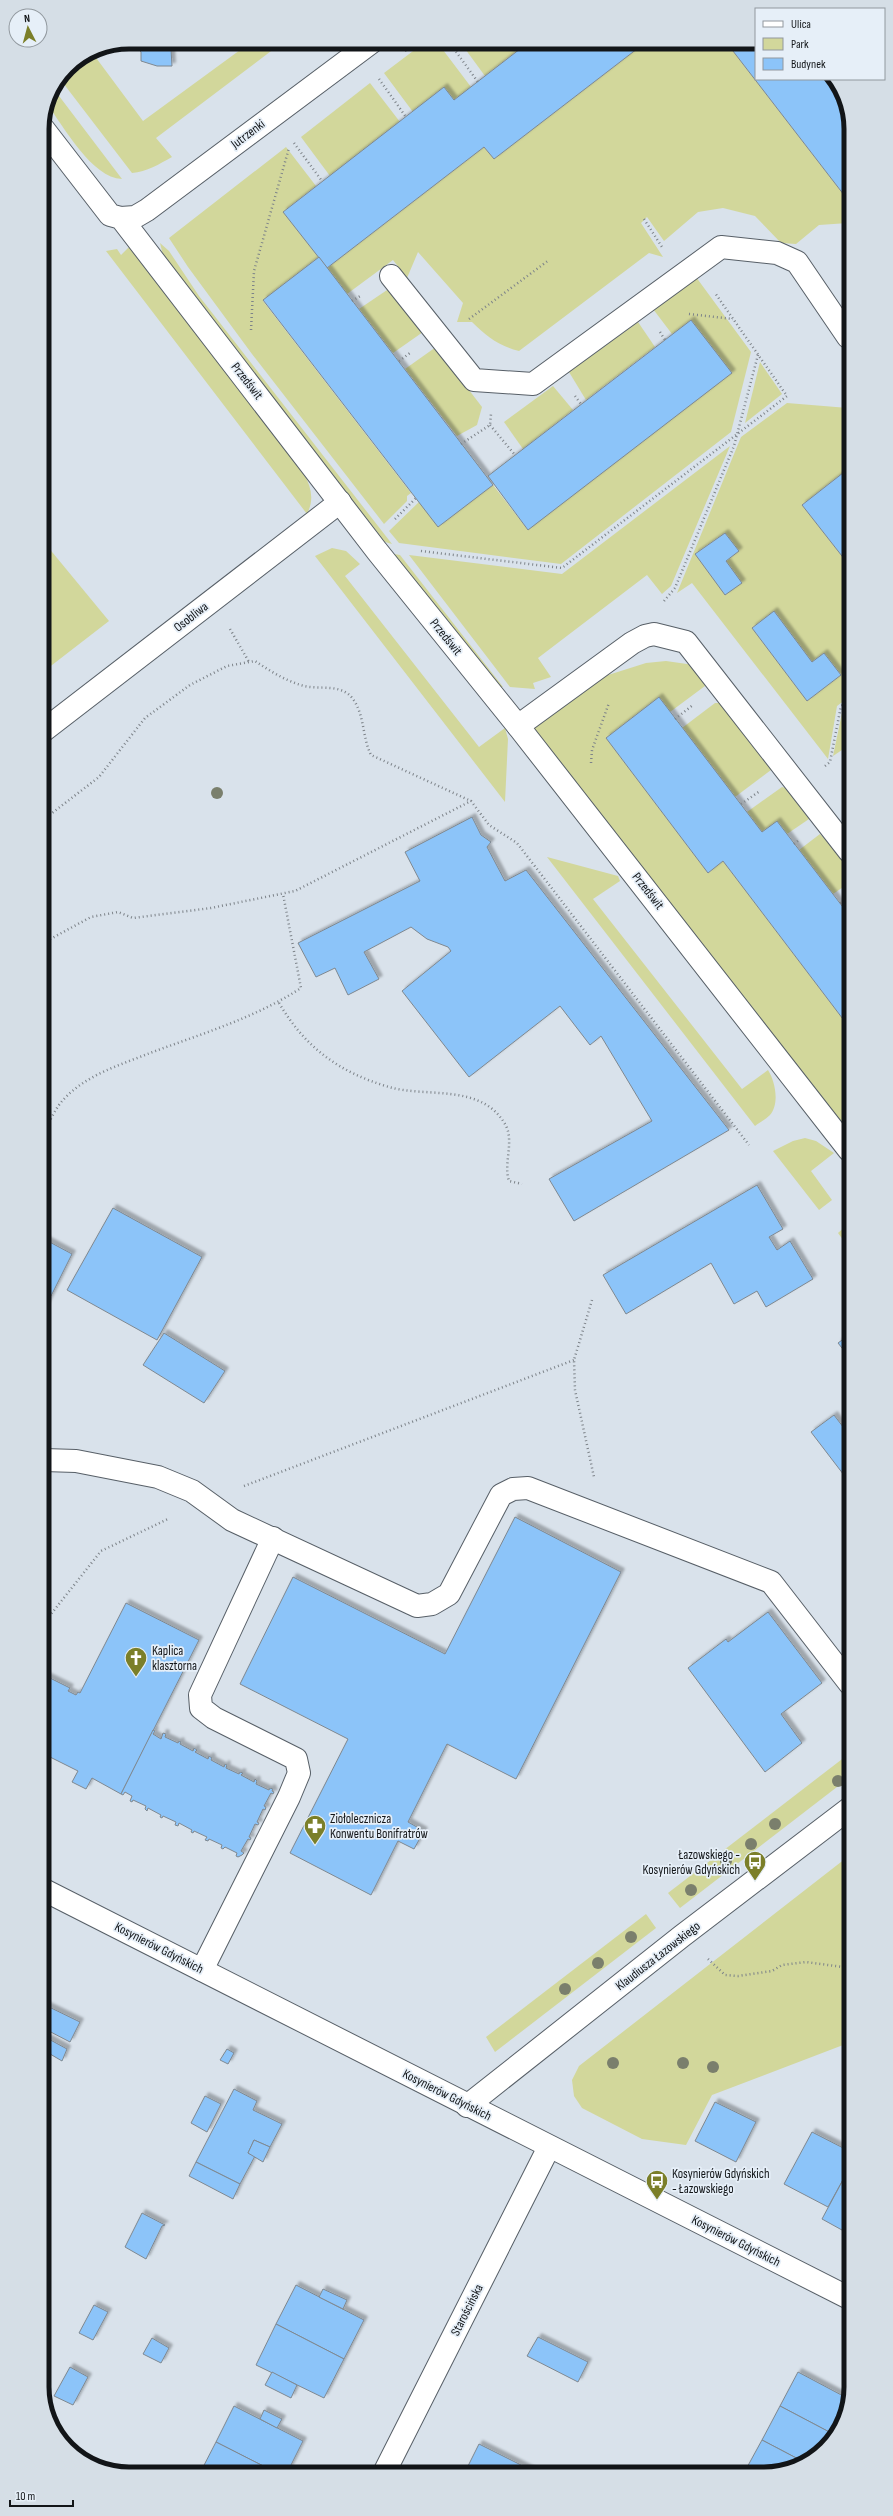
<svg xmlns="http://www.w3.org/2000/svg" width="893" height="2516" viewBox="0 0 893 2516" font-family="'Sofia Sans Condensed',sans-serif">
<style>
.green{fill:#d2d79b;fill-rule:evenodd}
.building{fill:#8cc4f9;stroke:#7f8890;filter:url(#shadow)}
.lines{fill:none;stroke-linecap:round;stroke-linejoin:round}
.minor-casing{stroke:#575f67;stroke-width:24}
.path{stroke:#7d8389;stroke-width:2.5;stroke-dasharray:1 3;stroke-linecap:butt}
.minor{stroke:#fff;stroke-width:22}
.tree{fill:#7a7f6c}
.labels{text-anchor:middle;dominant-baseline:central;stroke-width:3.5;stroke-linejoin:round;paint-order:stroke}
.street-label{font-size:13px;fill:#121518;stroke:#e6eff8}
.poi-label{font-size:13px;fill:#121518;stroke:#e6eff8;text-anchor:start}
.rim{fill:none;stroke:#121518;stroke-width:5}
</style>
<defs>
<filter id="shadow"><feDropShadow dx="3.5" dy="-3.5" stdDeviation="1" flood-color="#0004"/></filter>
</defs>
<rect width="100%" height="100%" fill="#d9e2eb"/>
<!-- green -->
<g class="green">
<path d="M251 42H283L156 138 172 157C159 164 147 172 132 173L60 79 68 67 91 51 143 121Z"/>
<polygon points="425,42 437,42 471,87 454,100 444,87 413,112 384,73"/>
<polygon points="460,42 529,42 485,76"/>
<path d="M646 42H726L844 195 848 192V223L819 225 796 244 781 243 755 216 723 208 698 212 664 241 647 217 641 223 663 257 649 253 519 351C499 346 486 336 472 322H457L463 303 418 252 407 278 393 260 347 294 327 268 484 147 494 159Z"/>
<polygon points="370,83 400,122 330,176 301,137"/>
<path d="M53 88 122 179C92 178 64 127 47 104Z"/>
<polygon points="286,147 316,186 283,212 319,257 263,301 411,493 407,496 407,501 384,524 252,354 188,267 169,238"/>
<polygon points="160,243 169,251 199,296 392,544 385,542 164,259"/>
<path d="M130 246 291 453C303 472 319 491 307 514L106 251 117 249 121 255Z"/>
<polygon points="696,277 751,352 731,432 561,564 399,543 389,531 419,502 493,485 528,530 691,321 672,334 653,309"/>
<polygon points="390,288 423,332 393,353 359,309"/>
<polygon points="638,322 655,347 586,400 569,372"/>
<polygon points="436,347 482,407 477,425 457,436 405,369"/>
<polygon points="760,362 782,394 745,423"/>
<polygon points="553,386 573,410 523,449 504,422"/>
<path d="M787 403 848 408V469L802 505 849 565V697L837 706 828 759 692 583 677 593 741 437ZM725 533 739 551 726 561 695 554ZM774 611 812 662 824 653 841 675 807 701 752 628Z"/>
<polygon points="730,446 671,586 662,594 647,575 538,658 551,677 533,683 535,689 510,687 409,555 562,574"/>
<polygon points="43,541 109,621 43,672"/>
<polygon points="332,548 346,551 360,564 345,576 479,747 505,728 508,739 505,802 315,556"/>
<polygon points="394,554 400,555 503,687 497,687"/>
<polygon points="666,661 694,665 707,682 705,686 670,712 659,698 606,738 708,873 723,861 849,1027 849,1136 533,728 605,676 646,663"/>
<polygon points="715,703 722,703 771,765 771,770 735,797 682,728"/>
<polygon points="849,703 849,767 843,760 848,752 845,748 833,756 843,708"/>
<polygon points="782,787 789,789 808,813 809,819 787,834 762,832 747,812"/>
<polygon points="820,834 849,865 849,883 833,894 799,850"/>
<path d="M547 857 618 876 620 881 593 899 742 1089 768 1070C775 1081 780 1103 770 1115 766 1119 759 1123 755 1126Z"/>
<polygon points="805,1138 816,1141 834,1153 811,1171 832,1200 819,1210 773,1151 793,1141"/>
<polygon points="849,1223 849,1248 838,1233"/>
<polygon points="850,1753 850,1777 680,1908 668,1893"/>
<polygon points="850,1855 851,2042 712,2095 686,2145 642,2139 582,2108 574,2096 572,2080 579,2066"/>
<polygon points="646,1914 656,1928 495,2052 486,2037"/>
</g>
<!-- building -->
<g class="building">
<polygon points="133,42 180,42 171,49 172,66 157,66 141,61 141,52"/>
<polygon points="529,42 646,42 494,159 484,147 327,268 283,212 444,87 454,100"/>
<polygon points="726,42 756,42 756,79 830,79 848,106 848,192 844,195"/>
<polygon points="319,257 493,485 438,527 263,300"/>
<polygon points="691,320 732,373 528,530 488,476"/>
<polygon points="848,469 849,565 802,505"/>
<polygon points="725,533 739,551 726,561 742,583 725,595 695,554"/>
<polygon points="774,611 812,662 824,653 841,675 807,701 752,628"/>
<polygon points="659,697 762,832 777,821 849,915 849,1027 723,861 708,873 606,738"/>
<polygon points="472,817 481,835 491,842 487,847 505,881 526,870 729,1130 574,1221 549,1179 652,1121 601,1036 590,1045 560,1006 469,1077 402,991 451,951 448,947 427,939 411,927 364,952 379,979 348,995 335,968 316,977 298,943 420,881 405,852"/>
<polygon points="757,1185 783,1229 769,1237 777,1250 790,1241 813,1279 766,1307 757,1291 734,1304 711,1263 626,1314 603,1275"/>
<polygon points="113,1208 202,1257 157,1340 67,1290"/>
<polygon points="44,1239 72,1254 44,1310"/>
<polygon points="164,1333 225,1371 204,1403 143,1365"/>
<polygon points="850,1334 850,1358 838,1343"/>
<polygon points="834,1415 850,1436 850,1483 811,1432"/>
<polygon points="515,1517 621,1572 516,1779 447,1744 408,1822 424,1831 414,1849 398,1841 371,1895 290,1853 348,1739 240,1684 293,1577 445,1654"/>
<polygon points="126,1603 199,1640 121,1794 92,1778 86,1789 72,1782 78,1771 46,1755 44,1675 70,1688 68,1691 76,1695 78,1692 80,1693"/>
<polygon points="768,1612 822,1683 781,1714 802,1743 765,1772 688,1668 726,1639 728,1642"/>
<polygon points="153,1730 155,1731 153,1734 161,1739 163,1733 166,1734 165,1737 178,1743 179,1741 181,1742 180,1744 193,1751 194,1748 197,1750 195,1752 208,1759 209,1756 212,1758 211,1760 224,1767 225,1764 227,1765 226,1768 239,1774 240,1772 243,1773 241,1775 254,1782 255,1779 257,1781 256,1784 269,1790 270,1788 273,1789 272,1791 274,1792 273,1794 271,1793 264,1806 266,1807 265,1810 263,1809 257,1822 259,1823 258,1825 255,1824 249,1837 251,1838 250,1840 248,1839 241,1851 244,1853 242,1855 238,1857 236,1856 237,1853 225,1847 223,1849 221,1848 222,1845 209,1839 208,1841 205,1840 207,1837 194,1831 193,1833 191,1832 192,1830 179,1823 178,1826 175,1825 176,1822 163,1816 162,1818 160,1817 161,1815 148,1808 147,1811 145,1809 146,1806 133,1800 132,1802 130,1801 132,1796 125,1792 123,1795 121,1794"/>
<polygon points="45,2005 80,2022 70,2042 45,2029"/>
<polygon points="45,2037 67,2049 62,2061 45,2051"/>
<polygon points="227,2049 234,2053 228,2064 220,2060"/>
<polygon points="234,2089 257,2101 253,2110 282,2124 270,2147 254,2140 248,2153 255,2156 240,2184 196,2162"/>
<polygon points="205,2096 221,2104 207,2132 191,2123"/>
<polygon points="715,2102 756,2122 736,2162 695,2141"/>
<polygon points="812,2132 851,2152 851,2165 828,2207 784,2184"/>
<polygon points="254,2140 270,2147 263,2162 248,2153"/>
<polygon points="196,2162 240,2184 233,2199 189,2176"/>
<polygon points="851,2165 851,2235 822,2219"/>
<polygon points="142,2213 165,2225 162,2226 146,2259 125,2247"/>
<polygon points="296,2285 364,2320 344,2359 276,2324"/>
<polygon points="323,2289 347,2300 343,2309 319,2297"/>
<polygon points="94,2305 108,2312 93,2340 79,2333"/>
<polygon points="276,2324 344,2359 324,2398 256,2365"/>
<polygon points="538,2337 588,2362 578,2382 527,2356"/>
<polygon points="152,2338 169,2348 161,2363 143,2354"/>
<polygon points="70,2367 88,2377 73,2405 54,2396"/>
<polygon points="272,2372 297,2385 291,2398 265,2385"/>
<polygon points="798,2372 847,2398 835,2435 780,2406"/>
<polygon points="234,2406 303,2441 287,2473 277,2473 216,2442"/>
<polygon points="780,2406 835,2435 833,2440 802,2461 762,2440"/>
<polygon points="264,2410 282,2419 277,2428 260,2419"/>
<polygon points="762,2440 802,2461 787,2471 745,2471"/>
<polygon points="216,2442 277,2473 200,2473"/>
<polygon points="479,2444 535,2472 465,2472"/>
</g>
<g class="lines">
<!-- minor casing -->
<g class="minor-casing">
<g id="minor">
<polyline points="42,127 110,215 121,218 377,551 518,726 849,1150"/>
<polyline points="121,218 135,217 147,210 372,42"/>
<polyline points="391,276 474,380 533,384 721,247 777,253 797,262 848,337"/>
<polyline points="518,726 632,643 645,636 654,634 686,642 849,851"/>
<polyline points="43,731 340,502"/>
<polyline points="44,1460 76,1461 158,1477 192,1491 232,1520 417,1606 432,1604 449,1594 501,1495 513,1489 528,1488 771,1582 850,1684"/>
<polyline points="44,1890 851,2299"/>
<polyline points="202,1970 289,1797 299,1773 296,1759 214,1718 201,1708 200,1695 273,1538"/>
<polyline points="467,2106 682,1936 850,1808"/>
<polyline points="384,2473 549,2147"/>
</g>
</g>
<!-- path -->
<g class="path">
<polyline points="449,42 478,82"/>
<polyline points="405,51 416,42"/>
<polyline points="379,79 406,117"/>
<polyline points="294,143 322,181"/>
<polyline points="644,219 662,247"/>
<polyline points="352,301 362,295"/>
<polyline points="689,314 733,319"/>
<polyline points="469,319 549,260"/>
<polyline points="251,330 254,271 289,148"/>
<polyline points="660,332 665,340"/>
<polyline points="399,361 410,353"/>
<polyline points="575,396 581,404"/>
<polyline points="490,425 515,455"/>
<polyline points="461,444 490,425 491,414"/>
<polyline points="395,519 416,498"/>
<polyline points="421,551 562,568 787,396 715,293"/>
<polyline points="664,601 675,588 734,446 758,355"/>
<polyline points="230,629 249,662"/>
<polyline points="675,719 693,705"/>
<polyline points="591,763 592,750 609,703"/>
<polyline points="825,766 830,762 841,706 849,701"/>
<polyline points="741,804 760,791"/>
<path d="M43 820 99 777 145 718 190 685 227 666 255 661C270 671 286 681 304 686 320 690 341 683 353 699 365 716 362 737 371 755L471 801"/>
<polyline points="794,844 799,840"/>
<polyline points="840,903 849,897"/>
<polyline points="43,943 91,917 118,912 133,918 211,908 295,891 471,801 489,825 517,843 749,1145"/>
<path d="M279 1003C305 1047 338 1072 389 1087 427 1098 481 1083 505 1124 515 1141 503 1163 509 1181L522 1184"/>
<path d="M43 1133C50 1122 55 1108 64 1099 86 1075 120 1065 150 1053 201 1034 255 1018 301 988L283 894"/>
<polyline points="592,1300 574,1360 575,1390 594,1477"/>
<polyline points="244,1486 574,1360"/>
<polyline points="44,1623 101,1551 168,1519"/>
<polyline points="708,1959 725,1975 738,1976 772,1971 782,1965 806,1962 850,1968"/>
</g>
<!-- minor -->
<use href="#minor" class="minor"/>
</g>
<!-- trees -->
<g class="tree">
<circle cx="217" cy="793" r="6"/>
<circle cx="838" cy="1781" r="6"/>
<circle cx="775" cy="1824" r="6"/>
<circle cx="751" cy="1844" r="6"/>
<circle cx="726" cy="1861" r="6"/>
<circle cx="691" cy="1890" r="6"/>
<circle cx="631" cy="1937" r="6"/>
<circle cx="598" cy="1963" r="6"/>
<circle cx="565" cy="1989" r="6"/>
<circle cx="613" cy="2063" r="6"/>
<circle cx="683" cy="2063" r="6"/>
<circle cx="713" cy="2067" r="6"/>
</g>
<!-- icons -->
<defs>
<g id="church-pin" transform="scale(1.15)"><path d="M0 17L-7.5 6A9.5 9.5 0 1 1 7.5 6Z" fill="#7b7f29" stroke="#e6eff8"/><path d="M-1.2-6h2.4v3.5h3.3v2.4h-3.3V6h-2.4V-.1h-3.3v-2.4h3.3Z" fill="#fff"/></g>
<g id="pharmacy-pin" transform="scale(1.15)"><path d="M0 17L-7.5 6A9.5 9.5 0 1 1 7.5 6Z" fill="#7b7f29" stroke="#e6eff8"/><path d="M-2-6h4v4h4v4h-4v4h-4v-4h-4v-4h4Z" fill="#fff"/></g>
<g id="bus-pin" transform="scale(1.15)"><path d="M0 17L-7.5 6A9.5 9.5 0 1 1 7.5 6Z" fill="#7b7f29" stroke="#e6eff8"/><path d="M-5-6H5V4H4V6H2V4H-2V6H-4V4H-5ZM-3.5-4V0h7V-4ZM-3.5 1.2v1.5H-2V1.2ZM2 1.2v1.5H3.5V1.2Z" fill="#fff"/></g>
</defs>
<g fill-rule="evenodd">
<use href="#church-pin" x="136" y="1658"/>
<use href="#pharmacy-pin" x="315" y="1826"/>
<use href="#bus-pin" x="755" y="1862"/>
<use href="#bus-pin" x="657" y="2181"/>
</g>
<g class="labels">
<!-- street labels -->
<g class="street-label">
<text transform="translate(248 134) rotate(-37)">Jutrzenki</text>
<text transform="translate(247 381) rotate(52)">Przedświt</text>
<text transform="translate(191 617) rotate(-38)">Osobliwa</text>
<text transform="translate(446 637) rotate(51)">Przedświt</text>
<text transform="translate(648 891) rotate(52)">Przedświt</text>
<text transform="translate(159 1948) rotate(27)">Kosynierów Gdyńskich</text>
<text transform="translate(658 1956) rotate(-38)">Klaudiusza Łazowskiego</text>
<text transform="translate(447 2095) rotate(27)">Kosynierów Gdyńskich</text>
<text transform="translate(736 2241) rotate(27)">Kosynierów Gdyńskich</text>
<text transform="translate(467 2310) rotate(-63)">Starościńska</text>
</g>
<!-- poi labels -->
<g class="poi-label">
<text x="152" y="1651">Kaplica<tspan x="152" dy="15">klasztorna</tspan></text>
<text x="330" y="1819">Ziołolecznicza<tspan x="330" dy="15">Konwentu Bonifratrów</tspan></text>
<text x="740" y="1855" text-anchor="end">Łazowskiego -<tspan x="740" dy="15">Kosynierów Gdyńskich</tspan></text>
<text x="672" y="2174">Kosynierów Gdyńskich<tspan x="672" dy="15">- Łazowskiego</tspan></text>
</g>
</g>
<!-- crop -->
<path d="M0 0H893V2516H0ZM129 49H764A80 80 0 0 1 844 129V2387A80 80 0 0 1 764 2467H129A80 80 0 0 1 49 2387V129A80 80 0 0 1 129 49Z" fill="#d5dee6" fill-rule="evenodd"/>
<path class="rim" d="M129 49H764A80 80 0 0 1 844 129V2387A80 80 0 0 1 764 2467H129A80 80 0 0 1 49 2387V129A80 80 0 0 1 129 49Z"/>
<!-- legend -->
<rect x="755" y="8" width="130" height="72" fill="#e6eff8" stroke="#91989e"/>
<rect x="763" y="21" width="20" height="6" fill="#ffffff" stroke="#91989e"/>
<text x="791" y="28" font-size="12" fill="#121518">Ulica</text>
<rect x="763" y="38" width="20" height="12" fill="#d2d79b" stroke="#91989e"/>
<text x="791" y="48" font-size="12" fill="#121518">Park</text>
<rect x="763" y="58" width="20" height="12" fill="#8cc4f9" stroke="#91989e"/>
<text x="791" y="68" font-size="12" fill="#121518">Budynek</text>
<!-- north arrow -->
<g transform="translate(28 28) rotate(354)"><circle r="19" fill="#e6eff8" stroke="#91989e"/>
<path d="M0-3L7 15L0 10L-7 15Z" fill="#7b7f29"/>
<text y="-6" font-size="11" font-weight="bold" text-anchor="middle" fill="#121518">N</text>
</g>
<!-- scale -->
<path d="M10 2500v6h63v-6" fill="none" stroke="#121518" stroke-width="2"/>
<text x="16" y="2500" font-size="12" fill="#121518" stroke="#e6eff8" stroke-width="3" paint-order="stroke">10 m</text>
</svg>
